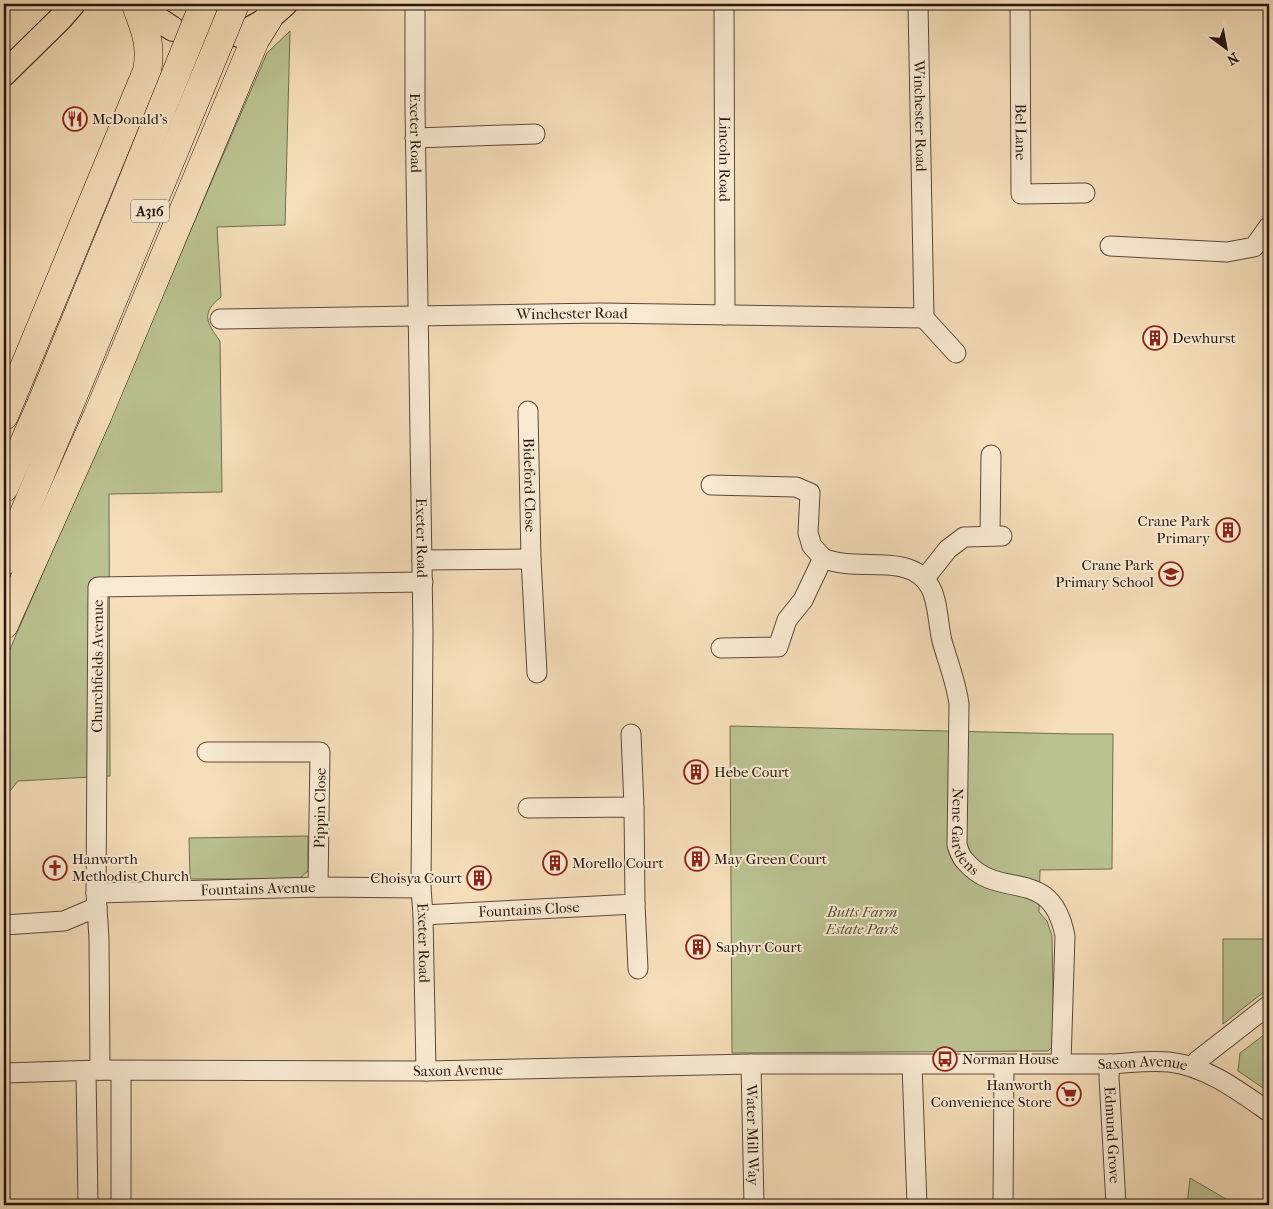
<svg xmlns="http://www.w3.org/2000/svg" width="1273" height="1209" viewBox="0 0 1273 1209" font-family="'IM FELL French Canon',serif">
<style>
.green{fill:#bac291;stroke:#706c50}
.lines{fill:none;stroke-linecap:round;stroke-linejoin:round}
.minor-casing{stroke:#5a483a;stroke-width:21}
.major-casing{stroke:#26160f;stroke-width:26}
.highway-casing{stroke:#26160f;stroke-width:29}
.minor{stroke:#f8ead2;stroke-width:19}
.major{stroke:#f5deb9;stroke-width:24}
.highway{stroke:#f5deb9;stroke-width:28}
.highway-bridge-casing{stroke:#26160f;stroke-width:29;stroke-linecap:butt}
.highway-bridge{stroke:#f5deb9;stroke-width:28}
.labels{text-anchor:middle;dominant-baseline:central;stroke-width:4;stroke-linejoin:round;paint-order:stroke}
.shield{fill:#f8ead2;stroke:#65564a;stroke-width:1}
.shield-label{font-size:14px;font-weight:bold;fill:#26160f}
.street-label{font-size:15px;fill:#26160f;stroke:#f8ead2}
.poi-label{font-size:15px;fill:#26160f;stroke:#f8ead2;text-anchor:start}
.park-label{font-size:15px;font-style:italic;fill:#5a523c;stroke:#f8ead2}
</style>
<rect width="100%" height="100%" fill="#f5deb9"/>
<filter id="stains"><feTurbulence type="fractalNoise" baseFrequency=".004" numOctaves="4"/><feColorMatrix values="0 0 0 0 .2 0 0 0 0 .09 0 0 0 0 .02 0 0 0 .5 -.17"/></filter>
<radialGradient id="worn" r=".72"><stop offset=".6" stop-color="#630" stop-opacity="0"/><stop offset="1" stop-color="#630" stop-opacity=".3"/></radialGradient>
<!-- green -->
<g class="green">
<path d="M290 31 285 225 217 227 221 297C201 313 206 322 220 341L222 492 109 494 110 776 18 781 10 791 4 792V663L267 53Z"/>
<polygon points="730,726 1074,734 1113,734 1112,869 1040,870 1039,912 1047,921 1052,936 1054,1045 1048,1051 732,1053"/>
<polygon points="308,836 308,871 299,879 190,879 189,838"/>
<polygon points="1223,939 1269,939 1269,988 1223,1024"/>
<polygon points="1269,1031 1269,1092 1238,1071 1240,1053"/>
<polygon points="1190,1178 1236,1205 1187,1205"/>
</g>
<g class="lines">
<!-- minor casing -->
<g class="minor-casing">
<g id="minor">
<path id="s1" d="M415 4V107L423 632 421 888 423 915 426 1071"/>
<path id="s2" d="M724 4 725 315"/>
<path id="s3" d="M918 4 924 318 956 353"/>
<path id="s4" d="M1020 4 1021 194 1085 193"/>
<polyline points="415,138 535,134"/>
<polyline points="1110,246 1227,252 1254,247 1269,226"/>
<path id="s5" d="M220 319 601 313 924 318"/>
<path id="s6" d="M528 411 531 559 537 673"/>
<polyline points="711,485 796,487 810,493 808,533 812,546 823,558 803,600 787,620 778,647 721,648"/>
<polyline points="990,536 991,455"/>
<path id="s7" d="M823 558C849 569 876 561 902 567 941 576 935 611 942 641 948 662 956 682 959 704L957 845C959 851 961 858 966 862 1000 902 1051 864 1065 936L1061 1063"/>
<polyline points="422,560 531,559"/>
<polyline points="925,578 948,549 964,537 1002,536"/>
<polyline points="631,734 634,807"/>
<polyline points="207,752 320,752 318,887"/>
<path id="s8" d="M96 893 318 887 421 888"/>
<polyline points="635,904 638,969"/>
<path id="s9" d="M423 915 635 904 634 807 528 808"/>
<polyline points="4,925 64,921 97,907"/>
<path id="s10" d="M751 1064 754 1205"/>
<path id="s11" d="M1110 1064 1109 1077 1116 1205"/>
<polyline points="912,1065 917,1205"/>
<polyline points="1195,1068 1197,1061 1269,1005"/>
<path id="s12" d="M100 1070 99 938 96 893 98 587 423 582"/>
<polyline points="86,1072 88,1205"/>
<path id="s13" d="M4 1073 100 1070 426 1071 751 1064H1110C1129 1063 1150 1060 1169 1062 1206 1066 1239 1091 1269 1112"/>
<polyline points="121,1205 121,1072"/>
<polyline points="1003,1205 1004,1064"/>
</g>
</g>
<!-- major casing -->
<g class="major-casing">
<g id="major">
<polyline points="135,4 173,29"/>
<polyline points="239,35 268,19 285,4"/>
<polyline points="4,74 60,19 73,4"/>
</g>
</g>
<!-- highway casing -->
<g class="highway-casing">
<g id="highway">
<path d="M4 416 147 71C152 45 145 29 136 5"/>
<polyline points="4,488 40,407"/>
<polyline points="4,561 64,418"/>
<polyline points="4,625 97,417 255,40 268,19"/>
</g>
</g>
<!-- minor -->
<use href="#minor" class="minor"/>
<!-- major -->
<use href="#major" class="major"/>
<!-- highway -->
<use href="#highway" class="highway"/>
<!-- highway-bridge casing -->
<g class="highway-bridge-casing">
<g id="highway-bridge">
<polyline points="40,407 125,200 204,4"/>
<polyline points="64,418 235,4"/>
</g>
</g>
<!-- highway-bridge -->
<use href="#highway-bridge" class="highway-bridge"/>
</g>
<!-- icons -->
<defs>
<g id="restaurant-ring" transform="scale(1.25)"><circle r="9.5" fill="#f8ead2" stroke="#8f2418" stroke-width="1.5"/><path d="M-5-6h1v4h1v-4h1v4h1v-4h1v5L-1.5 .5V6h-2V.5L-5-1ZM5-6V6H3V1.5H1.5Q1.5-4 5-6Z" fill="#8f2418"/></g>
<g id="building-ring" transform="scale(1.25)"><circle r="9.5" fill="#f8ead2" stroke="#8f2418" stroke-width="1.5"/><path d="M-4-6H4V6H1V3H-1V6H-4ZM-2.5-4.3h1.7v1.8h-1.7ZM.8-4.3h1.7v1.8H.8ZM-2.5-1h1.7V.8h-1.7ZM.8-1h1.7V.8H.8Z" fill="#8f2418"/></g>
<g id="school-ring" transform="scale(1.25)"><circle r="9.5" fill="#f8ead2" stroke="#8f2418" stroke-width="1.5"/><path d="M0-5L7-2L0 1L-7-2ZM-4 1L0 2.5L4 1V4Q0 6-4 4Z" fill="#8f2418"/></g>
<g id="church-ring" transform="scale(1.25)"><circle r="9.5" fill="#f8ead2" stroke="#8f2418" stroke-width="1.5"/><path d="M-1.2-6h2.4v3.5h3.3v2.4h-3.3V6h-2.4V-.1h-3.3v-2.4h3.3Z" fill="#8f2418"/></g>
<g id="bus-ring" transform="scale(1.25)"><circle r="9.5" fill="#f8ead2" stroke="#8f2418" stroke-width="1.5"/><path d="M-5-6H5V4H4V6H2V4H-2V6H-4V4H-5ZM-3.5-4V0h7V-4ZM-3.5 1.2v1.5H-2V1.2ZM2 1.2v1.5H3.5V1.2Z" fill="#8f2418"/></g>
<g id="supermarket-ring" transform="scale(1.25)"><circle r="9.5" fill="#f8ead2" stroke="#8f2418" stroke-width="1.5"/><path d="M-6-5.5h2.5l.6 2H6L4.5 2H-2.5L-4.4-4H-6ZM-1.5 3.2a1.3 1.3 0 1 0 .1 0ZM3 3.2a1.3 1.3 0 1 0 .1 0Z" fill="#8f2418"/></g>
</defs>
<g fill-rule="evenodd">
<use href="#restaurant-ring" x="75" y="119"/>
<use href="#building-ring" x="1155" y="338"/>
<use href="#building-ring" x="1228" y="530"/>
<use href="#school-ring" x="1171" y="574"/>
<use href="#building-ring" x="696" y="772"/>
<use href="#building-ring" x="697" y="859"/>
<use href="#building-ring" x="555" y="863"/>
<use href="#church-ring" x="55" y="868"/>
<use href="#building-ring" x="479" y="878"/>
<use href="#building-ring" x="698" y="947"/>
<use href="#bus-ring" x="945" y="1059"/>
<use href="#supermarket-ring" x="1069" y="1094"/>
</g>
<g class="labels">
<!-- shield labels -->
<rect class="shield" x="131" y="199.5" width="38" height="23" rx="4"/>
<g class="shield-label">
<text x="150" y="211">A316</text>
</g>
<!-- street labels -->
<g class="street-label">
<text stroke="none"><textPath href="#s3" startOffset="112">Winchester Road</textPath></text>
<text stroke="none"><textPath href="#s4" startOffset="128">Bel Lane</textPath></text>
<text stroke="none"><textPath href="#s1" startOffset="129">Exeter Road</textPath></text>
<text stroke="none"><textPath href="#s2" startOffset="155">Lincoln Road</textPath></text>
<text stroke="none"><textPath href="#s5" startOffset="352">Winchester Road</textPath></text>
<text stroke="none"><textPath href="#s6" startOffset="74">Bideford Close</textPath></text>
<text stroke="none"><textPath href="#s1" startOffset="534">Exeter Road</textPath></text>
<text stroke="none"><textPath href="#s12" startOffset="404">Churchfields Avenue</textPath></text>
<text transform="translate(320 808) rotate(-89)">Pippin Close</text>
<text stroke="none"><textPath href="#s7" startOffset="366">Nene Gardens</textPath></text>
<text stroke="none"><textPath href="#s8" startOffset="162">Fountains Avenue</textPath></text>
<text stroke="none"><textPath href="#s9" startOffset="106">Fountains Close</textPath></text>
<text stroke="none"><textPath href="#s1" startOffset="939">Exeter Road</textPath></text>
<text stroke="none"><textPath href="#s13" startOffset="1139">Saxon Avenue</textPath></text>
<text stroke="none"><textPath href="#s13" startOffset="454">Saxon Avenue</textPath></text>
<text stroke="none"><textPath href="#s10" startOffset="71">Water Mill Way</textPath></text>
<text stroke="none"><textPath href="#s11" startOffset="71">Edmund Grove</textPath></text>
</g>
<!-- poi labels -->
<g class="poi-label">
<text x="92" y="119">McDonald's</text>
<text x="1172" y="338">Dewhurst</text>
<text x="1210" y="521" text-anchor="end">Crane Park<tspan x="1210" dy="17">Primary</tspan></text>
<text x="1154" y="565" text-anchor="end">Crane Park<tspan x="1154" dy="17">Primary School</tspan></text>
<text x="714" y="772">Hebe Court</text>
<text x="72" y="859">Hanworth<tspan x="72" dy="17">Methodist Church</tspan></text>
<text x="714" y="859">May Green Court</text>
<text x="572" y="863">Morello Court</text>
<text x="462" y="878" text-anchor="end">Choisya Court</text>
<text x="716" y="947">Saphyr Court</text>
<text x="962" y="1059">Norman House</text>
<text x="1052" y="1085" text-anchor="end">Hanworth<tspan x="1052" dy="17">Convenience Store</tspan></text>
</g>
<!-- park labels -->
<g class="park-label">
<text x="862" y="912">Butts Farm<tspan x="862" dy="17">Estate Park</tspan></text>
</g>
</g>
<!-- margin -->
<rect width="1273" height="1209" fill="none" stroke="#f5deb9" stroke-width="20"/>
<rect x="5" y="5" width="1263" height="1199" fill="none" stroke="#26160f" stroke-width="2.5"/>
<rect x="10" y="10" width="1253" height="1189" fill="none" stroke="#26160f"/>
<!-- north arrow -->
<g transform="translate(1226 48) rotate(148)" stroke="#f8ead2" stroke-width="4" paint-order="stroke">
<path d="M0-4L9 19L0 12L-9 19Z" fill="#26160f"/>
<text y="-8" font-size="14" font-weight="bold" text-anchor="middle" fill="#26160f">N</text>
</g>
<rect width="100%" height="100%" filter="url(#stains)"/>
<rect width="100%" height="100%" fill="url(#worn)"/>
</svg>
